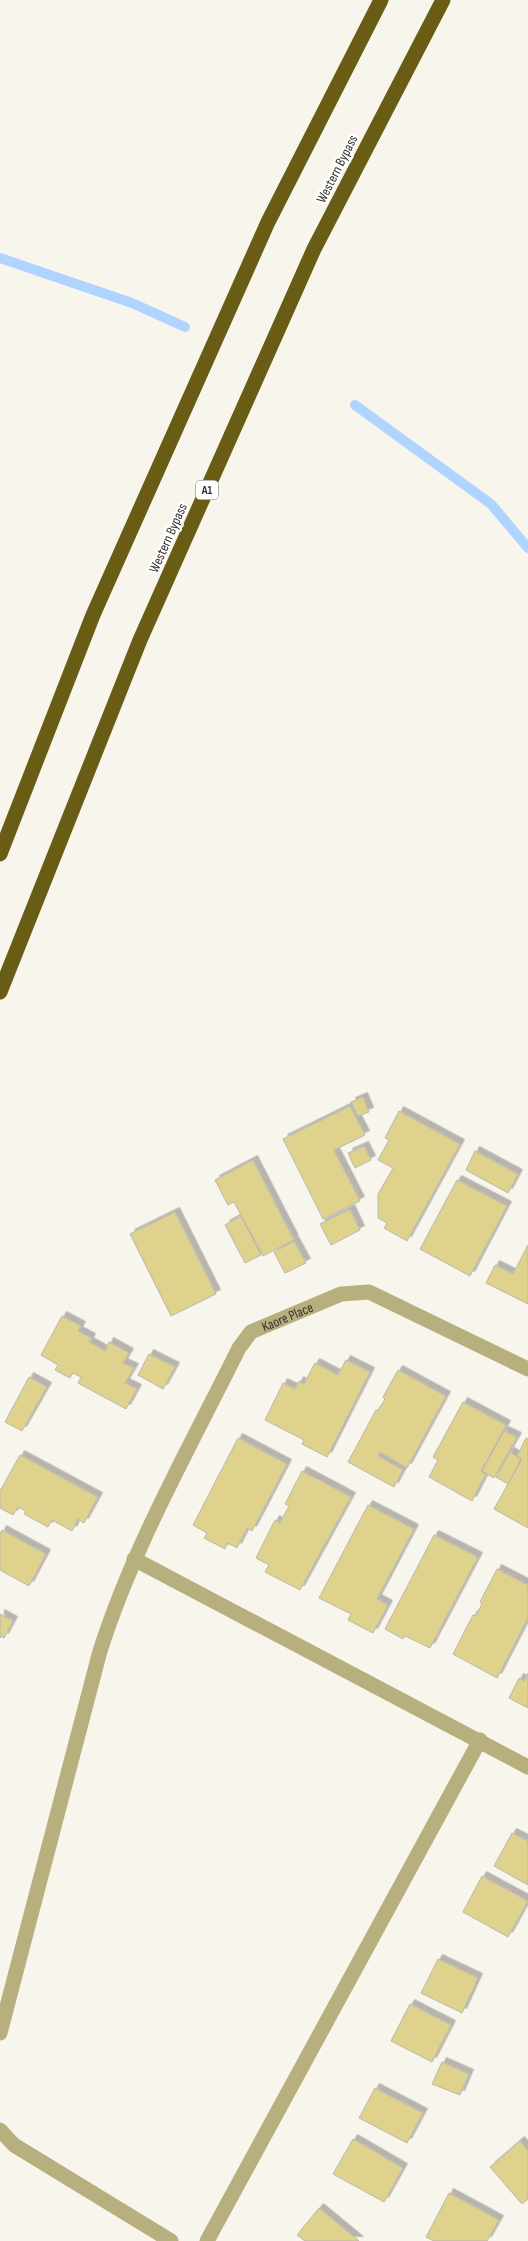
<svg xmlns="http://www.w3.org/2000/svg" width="528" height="2241" viewBox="0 0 528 2241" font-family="'Sofia Sans Condensed',sans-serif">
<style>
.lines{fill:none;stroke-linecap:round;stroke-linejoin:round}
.stream{stroke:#afd4ff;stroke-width:10}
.building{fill:#ded28d;stroke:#b9b7ad;filter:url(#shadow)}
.minor{stroke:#b8af7e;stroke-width:15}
.highway{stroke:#695d16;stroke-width:15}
.labels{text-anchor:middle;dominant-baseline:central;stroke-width:4.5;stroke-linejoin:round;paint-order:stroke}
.shield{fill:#fff;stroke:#70706d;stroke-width:1}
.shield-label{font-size:12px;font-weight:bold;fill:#33322f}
.street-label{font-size:14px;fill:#33322f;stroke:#fff}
</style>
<defs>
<filter id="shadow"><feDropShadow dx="4.5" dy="-4.5" stdDeviation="0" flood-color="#0004"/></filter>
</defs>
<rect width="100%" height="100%" fill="#f8f6ec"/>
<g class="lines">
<!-- stream -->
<g class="stream">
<polyline points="0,258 132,303 185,327"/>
<polyline points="355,405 491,504 528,548"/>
</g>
</g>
<!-- building -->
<g class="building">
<polygon points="363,1097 369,1112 358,1116 351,1102"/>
<polygon points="350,1106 365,1135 334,1150 360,1201 323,1219 283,1139"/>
<polygon points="399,1111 460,1144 407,1241 384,1228 387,1223 378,1218 378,1194 393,1168 378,1160 389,1140 385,1138"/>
<polygon points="364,1146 371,1160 355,1168 348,1153"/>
<polygon points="475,1151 518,1174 508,1193 466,1170"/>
<polygon points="253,1160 294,1240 263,1256 234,1202 228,1205 215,1180"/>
<polygon points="457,1180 507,1206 470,1276 420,1249"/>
<polygon points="350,1209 360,1230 331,1245 320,1224"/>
<polygon points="175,1212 216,1294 171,1316 130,1234"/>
<polygon points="241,1216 261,1255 245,1263 225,1225"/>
<polygon points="294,1241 306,1263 285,1273 274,1252"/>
<polygon points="528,1245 528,1304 486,1283 495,1265 513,1274"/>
<polygon points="62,1316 81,1326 78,1331 91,1338 89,1342 105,1351 109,1342 129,1353 123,1363 134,1368 125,1383 137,1389 126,1409 78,1383 81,1377 73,1373 70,1378 55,1370 58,1365 41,1355"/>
<polygon points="149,1354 175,1367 163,1389 138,1375"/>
<polygon points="346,1360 370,1372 327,1457 302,1444 304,1440 265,1420 283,1383 295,1389 299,1381 304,1384 315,1363 338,1375"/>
<polygon points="398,1370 446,1396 407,1468 380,1452 378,1456 403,1470 394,1487 348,1462 376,1410 378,1411 385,1399 383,1397"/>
<polygon points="29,1377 47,1387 22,1431 5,1422"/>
<polygon points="463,1402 506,1425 481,1472 486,1474 472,1501 429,1477 438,1460 433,1457"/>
<polygon points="504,1431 517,1437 494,1478 482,1471"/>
<polygon points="238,1438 287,1464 252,1531 247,1528 237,1548 228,1543 225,1549 204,1538 207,1533 193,1525"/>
<polygon points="526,1438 528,1439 528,1528 494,1509 522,1459 517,1456"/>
<polygon points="510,1452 521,1459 508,1484 496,1477"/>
<polygon points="20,1455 98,1497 84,1523 78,1519 72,1531 52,1520 48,1527 24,1514 26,1511 18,1507 13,1515 0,1508 0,1491"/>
<polygon points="302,1471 351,1497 300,1590 265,1572 269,1565 256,1558 275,1520 280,1523 289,1506 285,1504"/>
<polygon points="368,1505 414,1529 377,1599 388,1605 373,1633 348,1620 351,1614 319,1598"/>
<polygon points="2,1530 46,1554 29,1586 0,1570 0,1534"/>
<polygon points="434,1535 478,1557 430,1648 405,1636 403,1639 385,1629"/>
<polygon points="497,1569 528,1585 528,1618 497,1678 453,1654 473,1615 476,1616 482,1604 480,1602"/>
<polygon points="0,1614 13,1621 4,1638 1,1636 0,1638"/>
<polygon points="528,1673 528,1708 509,1698 519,1678 524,1681"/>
<polygon points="512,1833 528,1841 528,1885 494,1866"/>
<polygon points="482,1876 528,1901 508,1937 463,1912"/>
<polygon points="438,1959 478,1978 462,2013 421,1993"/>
<polygon points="410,2004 451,2025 432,2062 391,2041"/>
<polygon points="442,2062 469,2074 460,2095 432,2084"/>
<polygon points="375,2088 423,2113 407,2143 359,2118"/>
<polygon points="353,2139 403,2168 384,2202 333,2174"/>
<polygon points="520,2141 528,2151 528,2199 522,2204 490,2167"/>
<polygon points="449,2193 499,2220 487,2241 434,2241 426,2237"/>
<polygon points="319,2208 359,2241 305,2241 297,2235"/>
</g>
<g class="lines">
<!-- minor -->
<g class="minor">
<polyline points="134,1559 528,1767"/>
<path id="s1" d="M0 2033 100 1651C134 1545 190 1447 239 1348L251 1332 341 1294 369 1292 528 1369"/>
<polyline points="0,2130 14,2145 171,2241"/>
<polyline points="207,2241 480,1740"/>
</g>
<!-- highway -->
<g class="highway">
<polyline points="0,854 93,615 268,222 381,0"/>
<polyline points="0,992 140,640 314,249 443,0"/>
</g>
</g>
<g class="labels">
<!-- shield labels -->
<rect class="shield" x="196" y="480.5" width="22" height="19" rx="4"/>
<g class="shield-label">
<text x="207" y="490">A1</text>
</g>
<!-- street labels -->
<g class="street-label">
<text transform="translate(337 169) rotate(-63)">Western Bypass</text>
<text transform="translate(168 538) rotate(-66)">Western Bypass</text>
<text stroke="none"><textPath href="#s1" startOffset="788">Kaore Place</textPath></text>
</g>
</g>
</svg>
